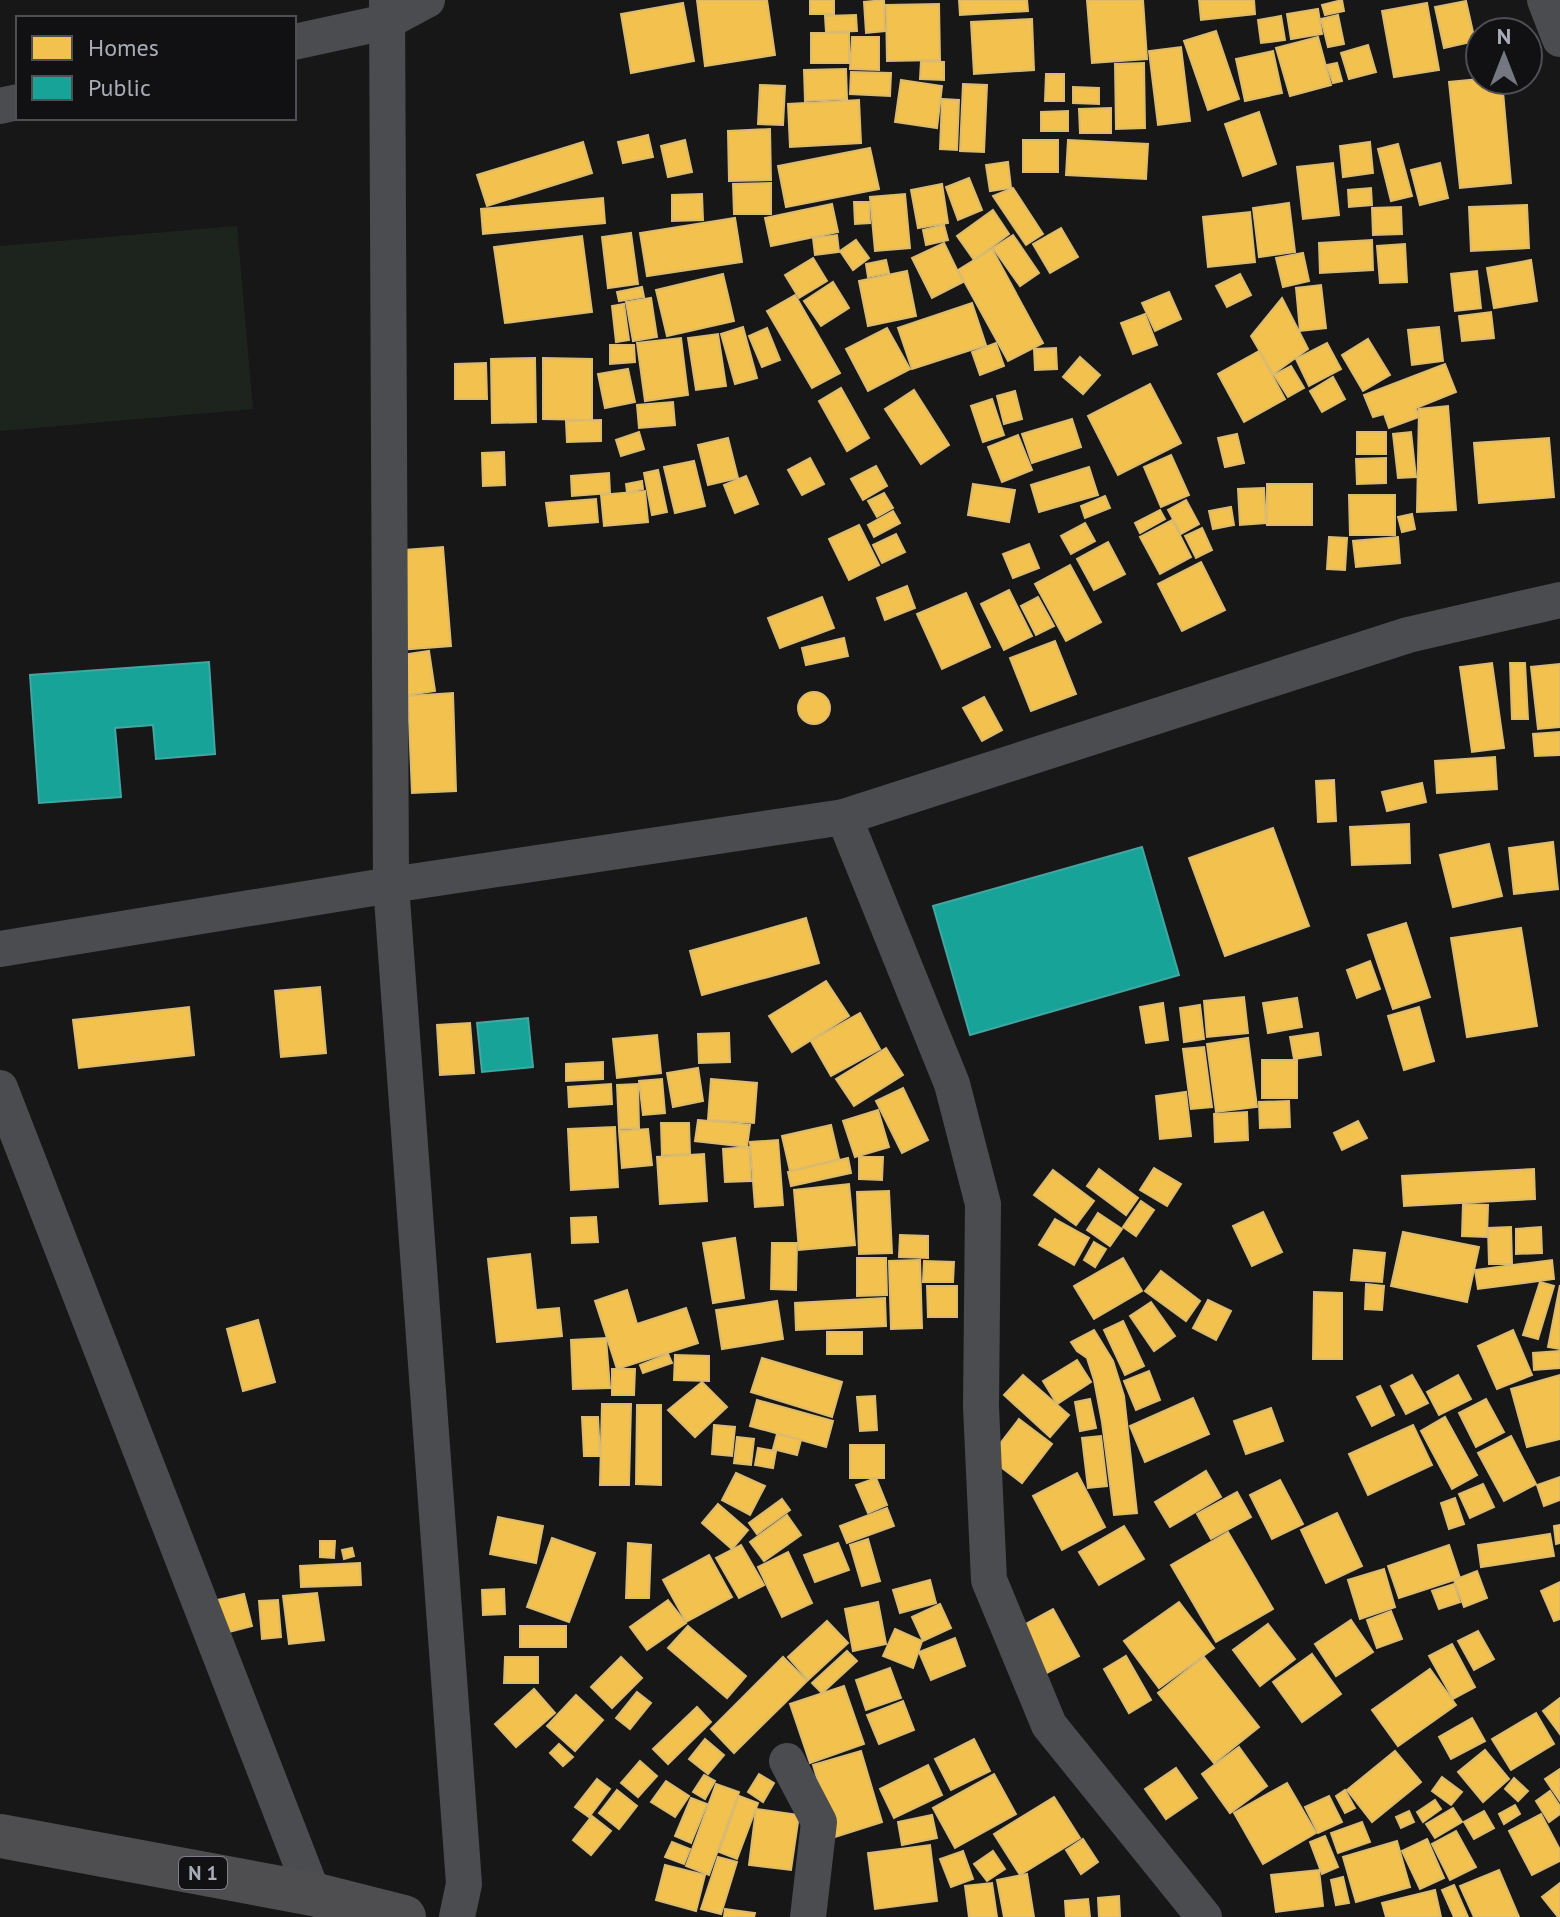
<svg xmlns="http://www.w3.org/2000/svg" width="1560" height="1917" viewBox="0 0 1560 1917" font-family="'PT Sans',sans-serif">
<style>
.green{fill:#1d241e}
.homes{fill:#f2c14e;stroke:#dcbb6e;stroke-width:2}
.public{fill:#17a398;stroke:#42a6a2;stroke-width:2}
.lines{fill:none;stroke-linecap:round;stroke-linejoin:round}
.street{stroke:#4b4c50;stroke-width:36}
.highway{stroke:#4e4e51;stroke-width:44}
.labels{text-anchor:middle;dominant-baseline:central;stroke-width:8;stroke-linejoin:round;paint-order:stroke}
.shield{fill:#111113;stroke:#7b7e86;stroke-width:2}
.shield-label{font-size:20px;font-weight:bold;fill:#a8adb8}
</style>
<rect width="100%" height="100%" fill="#171717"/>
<!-- green -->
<polygon class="green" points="237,226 253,409 0,431 0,246"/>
<!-- homes -->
<g class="homes">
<polygon points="697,0 767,0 775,55 705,66"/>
<rect x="810" y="0" width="24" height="14"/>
<polygon points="884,0 885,31 866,33 864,2"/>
<polygon points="959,0 1027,0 1028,11 960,15"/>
<polygon points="1087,0 1143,0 1147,59 1092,63"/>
<polygon points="1199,0 1254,0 1255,14 1201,20"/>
<polygon points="1342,0 1344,11 1325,15 1322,5"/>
<polygon points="1466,1 1475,41 1444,48 1435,7"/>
<polygon points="683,3 694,61 631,73 621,14"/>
<polygon points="1427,3 1439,70 1394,77 1382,11"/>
<polygon points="939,4 940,60 887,61 886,5"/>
<polygon points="1318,9 1322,34 1291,39 1287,14"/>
<polygon points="856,15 857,31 826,32 825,16"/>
<polygon points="1338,15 1344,44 1328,47 1321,19"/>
<polygon points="1281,16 1285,40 1261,43 1258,20"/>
<polygon points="1032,19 1034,70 974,74 971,22"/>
<polygon points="1216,31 1239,99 1208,110 1184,41"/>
<rect x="811" y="33" width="38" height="30"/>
<polygon points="852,37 879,37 879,70 850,69"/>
<polygon points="1318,37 1331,85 1290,96 1276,48"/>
<polygon points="1368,45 1376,72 1349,79 1341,53"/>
<polygon points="1181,47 1190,121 1158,125 1149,51"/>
<polygon points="1273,51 1282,93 1245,101 1236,59"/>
<polygon points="921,61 944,62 944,80 920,79"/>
<polygon points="1144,63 1145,128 1116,129 1115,64"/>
<polygon points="1337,63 1342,81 1333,83 1327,65"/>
<polygon points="846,69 847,99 805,101 804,70"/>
<polygon points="851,72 891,73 890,96 850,94"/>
<polygon points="1046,74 1064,74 1064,101 1045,101"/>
<polygon points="1480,79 1502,80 1511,183 1460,188 1449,82"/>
<polygon points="901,80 942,86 937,128 895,122"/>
<polygon points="963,84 987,85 984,152 960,151"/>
<polygon points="760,85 785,86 783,125 758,124"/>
<polygon points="1073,87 1099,88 1099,104 1073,103"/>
<polygon points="942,99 959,100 957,150 940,149"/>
<polygon points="859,100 861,143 790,147 788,104"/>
<polygon points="1111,108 1111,133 1080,133 1079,109"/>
<polygon points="1068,111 1068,131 1041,131 1041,112"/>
<polygon points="1259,112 1276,164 1243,176 1225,124"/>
<polygon points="770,129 771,180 729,181 728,131"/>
<polygon points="648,135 653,157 623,163 618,142"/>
<polygon points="685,140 692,172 668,177 661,146"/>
<rect x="1023" y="140" width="35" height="32"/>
<polygon points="1068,140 1148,144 1146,179 1066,175"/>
<polygon points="583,142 592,173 487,206 477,175"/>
<polygon points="1370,142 1373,173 1343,177 1340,146"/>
<polygon points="1398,144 1412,196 1391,201 1378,149"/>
<polygon points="870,148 879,189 786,207 778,166"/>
<polygon points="1008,162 1011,188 990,191 986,165"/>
<polygon points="1333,163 1339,215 1303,219 1297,167"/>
<polygon points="1440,163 1448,198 1420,205 1411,170"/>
<polygon points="969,178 982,210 958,220 946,187"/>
<polygon points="771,183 771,214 734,214 733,184"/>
<polygon points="942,184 948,223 918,228 911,190"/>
<polygon points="1013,188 1043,234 1026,245 993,196"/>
<polygon points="1371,188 1372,205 1349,207 1348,190"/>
<polygon points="702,194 703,220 672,221 672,195"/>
<polygon points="905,194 910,248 875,251 870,197"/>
<polygon points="603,198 605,223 483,234 481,209"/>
<polygon points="854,202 869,202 870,223 855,224"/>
<polygon points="1289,203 1295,252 1259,257 1253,208"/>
<polygon points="832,204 838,232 771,246 765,218"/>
<polygon points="1527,205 1529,248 1471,251 1469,207"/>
<polygon points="1401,207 1402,234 1373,235 1372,208"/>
<polygon points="993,210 1009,234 974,260 957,236"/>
<polygon points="1250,212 1255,262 1208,267 1203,217"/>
<polygon points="735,218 742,262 647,276 640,233"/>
<polygon points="944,225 948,240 926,245 923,230"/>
<polygon points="1061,228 1078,257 1050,273 1033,244"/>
<polygon points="631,233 638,284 608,288 602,237"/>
<polygon points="837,235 839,252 815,255 813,238"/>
<polygon points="1013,235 1039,273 1020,286 993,248"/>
<polygon points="582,236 592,312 505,323 494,247"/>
<polygon points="856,240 869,258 853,270 840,251"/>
<polygon points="1372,240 1373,270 1320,273 1319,243"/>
<polygon points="944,243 963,282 932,298 912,258"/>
<polygon points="1405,244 1407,282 1380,283 1377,246"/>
<polygon points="992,249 1043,343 1008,361 958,270"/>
<polygon points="1303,253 1309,281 1283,287 1276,258"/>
<polygon points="813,258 827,281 799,298 785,275"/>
<polygon points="886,260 889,273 868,277 866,264"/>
<polygon points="1531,260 1537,301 1494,308 1487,268"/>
<polygon points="907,271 916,316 868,326 859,281"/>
<polygon points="1477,271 1481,308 1455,311 1451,274"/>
<polygon points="723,274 734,321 667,336 656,290"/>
<polygon points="1240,274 1251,295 1227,307 1216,286"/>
<polygon points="833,282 849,308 821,326 804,301"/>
<polygon points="1321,285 1326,328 1300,331 1296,288"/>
<polygon points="642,287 644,297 619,301 617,292"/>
<polygon points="1169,292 1181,319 1155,331 1142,303"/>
<polygon points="795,295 840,373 812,388 767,311"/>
<polygon points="651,298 657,337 633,341 626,302"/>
<polygon points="1282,298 1308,349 1273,374 1251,336"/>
<polygon points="972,303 986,345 912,369 898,328"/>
<polygon points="624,304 629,340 616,342 612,306"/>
<polygon points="1491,312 1494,338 1462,341 1459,316"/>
<polygon points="1145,314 1157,345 1133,354 1121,323"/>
<polygon points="743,327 757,378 735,384 721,334"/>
<polygon points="1439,327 1443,361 1412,365 1408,330"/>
<polygon points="767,328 780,360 762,367 749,336"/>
<polygon points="887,328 910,369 868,391 846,349"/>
<polygon points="718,334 726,386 696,390 688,338"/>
<polygon points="681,338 688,395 645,401 637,343"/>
<polygon points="1368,339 1390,375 1363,391 1342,355"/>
<polygon points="996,343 1004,366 980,375 972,352"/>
<polygon points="1327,343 1341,369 1309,386 1296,359"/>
<polygon points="610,345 634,345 635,362 610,364"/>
<polygon points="1056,348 1057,369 1035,370 1034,349"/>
<polygon points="1259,351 1285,399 1244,422 1218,374"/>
<polygon points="1080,357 1100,375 1083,394 1063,377"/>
<polygon points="535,358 536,422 492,423 491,359"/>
<polygon points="543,358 592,359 592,420 543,419"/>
<polygon points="486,363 487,399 455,399 455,364"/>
<polygon points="1445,364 1456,392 1416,408 1419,417 1389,428 1384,414 1373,417 1364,395"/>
<polygon points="1291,366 1304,388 1288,397 1274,375"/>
<polygon points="628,369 635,402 605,408 598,374"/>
<polygon points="1333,377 1345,399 1322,412 1310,391"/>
<polygon points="1150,384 1181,443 1118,475 1088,416"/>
<polygon points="841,388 869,438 847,451 819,401"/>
<polygon points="914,390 949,445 921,464 885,409"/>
<polygon points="1015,391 1022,419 1004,424 997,396"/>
<polygon points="992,399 1004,435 983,442 971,406"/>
<polygon points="673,402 675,425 639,428 637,405"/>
<polygon points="1448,406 1456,510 1417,512 1419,409"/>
<polygon points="1072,419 1081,447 1032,463 1022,434"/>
<polygon points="601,420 601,441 567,442 566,421"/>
<polygon points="639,432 644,449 621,456 616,440"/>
<rect x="1357" y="432" width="29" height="22"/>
<polygon points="1411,432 1416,477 1398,478 1393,434"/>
<polygon points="1237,434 1244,463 1225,467 1218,438"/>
<polygon points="1018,435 1032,470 1002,482 988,447"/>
<polygon points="728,438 738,478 708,485 698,445"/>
<polygon points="1549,438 1554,497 1479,503 1474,443"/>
<polygon points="504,452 505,485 483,486 482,453"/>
<polygon points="1171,455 1189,495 1161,507 1144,467"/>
<polygon points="810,458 824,484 802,495 788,470"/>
<polygon points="1386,458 1386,483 1357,484 1356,459"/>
<polygon points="694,461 705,506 675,513 664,467"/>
<polygon points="876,466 887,486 863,500 851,479"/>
<polygon points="1089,467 1098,495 1039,512 1031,485"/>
<polygon points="658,470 667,512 652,515 644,473"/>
<polygon points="609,473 610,493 572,496 571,476"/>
<polygon points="746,476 758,504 735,513 724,485"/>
<polygon points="642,481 643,489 627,492 626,484"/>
<polygon points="973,484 1015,490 1009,522 968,515"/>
<rect x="1267" y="484" width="45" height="41"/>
<polygon points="1264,488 1266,523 1240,525 1238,489"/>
<polygon points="645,491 648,522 604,526 601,495"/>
<polygon points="884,493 893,508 877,517 868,501"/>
<polygon points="1349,495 1395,495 1395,535 1350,535"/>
<polygon points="1105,496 1110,508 1085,518 1081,506"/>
<polygon points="596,499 598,522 549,526 546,503"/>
<polygon points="1186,500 1199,524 1181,534 1168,510"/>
<polygon points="1231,507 1234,525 1213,529 1209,511"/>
<polygon points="1160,510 1165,519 1140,533 1135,523"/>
<polygon points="893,511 900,523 874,537 868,525"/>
<polygon points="1412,514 1415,529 1402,532 1398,517"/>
<polygon points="1172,520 1191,557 1160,574 1140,537"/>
<polygon points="1085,523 1095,541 1071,554 1061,536"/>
<polygon points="859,525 879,565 849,580 829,539"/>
<polygon points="1202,528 1212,550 1196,558 1185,536"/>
<polygon points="896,534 905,552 882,563 873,545"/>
<polygon points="1329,537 1347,538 1345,570 1327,569"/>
<polygon points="1398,537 1400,563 1356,567 1353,541"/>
<polygon points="1108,542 1125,574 1094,590 1077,559"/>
<polygon points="1029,544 1039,568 1013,578 1003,554"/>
<polygon points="443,547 451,646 399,650 391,551"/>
<polygon points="1201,562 1225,610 1182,631 1158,584"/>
<polygon points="1070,565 1101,622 1066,641 1035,584"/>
<polygon points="907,586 915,608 885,620 877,598"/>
<polygon points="1009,590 1032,636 1004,650 981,604"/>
<polygon points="966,593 990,647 942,669 917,614"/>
<polygon points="822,597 834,628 780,648 768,618"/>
<polygon points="1038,597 1054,626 1036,635 1021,606"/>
<polygon points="844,638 848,656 806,665 802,648"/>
<polygon points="1055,641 1076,694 1031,711 1010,658"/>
<polygon points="429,651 435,691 407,695 401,655"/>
<polygon points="1492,663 1504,748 1472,752 1460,667"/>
<polygon points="1510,663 1525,663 1528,719 1512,719"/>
<polygon points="1560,664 1560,727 1538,729 1531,667"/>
<circle cx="814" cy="708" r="16"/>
<polygon points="453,693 456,791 412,793 408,696"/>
<polygon points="984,697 1002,730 982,741 963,708"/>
<polygon points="1560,732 1560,755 1535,756 1533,734"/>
<polygon points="1495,757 1497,789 1437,793 1435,761"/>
<polygon points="1334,780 1336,821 1318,822 1316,781"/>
<polygon points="1422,783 1426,802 1387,811 1382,792"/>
<polygon points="1409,824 1410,863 1352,865 1350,827"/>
<polygon points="1273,828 1309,926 1225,956 1189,858"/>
<polygon points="1553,842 1558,889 1514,894 1509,848"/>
<polygon points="1489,844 1502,896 1453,907 1440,855"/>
<polygon points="806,918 819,963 702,995 690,951"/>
<polygon points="1406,923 1430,997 1393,1009 1368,935"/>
<polygon points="1521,928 1537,1026 1467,1037 1451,938"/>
<polygon points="1370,961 1380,989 1357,998 1347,970"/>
<polygon points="826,981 849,1016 792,1052 769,1016"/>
<polygon points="320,987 326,1053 281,1057 275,991"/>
<polygon points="1244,997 1248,1033 1207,1037 1204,1001"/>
<polygon points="1297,998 1302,1027 1268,1033 1263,1003"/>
<polygon points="1163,1003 1168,1040 1146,1043 1140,1007"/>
<polygon points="1200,1005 1204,1039 1184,1042 1180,1008"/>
<polygon points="189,1007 194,1055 79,1068 73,1020"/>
<polygon points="1419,1007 1434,1061 1404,1070 1388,1016"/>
<polygon points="860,1013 880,1049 831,1076 811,1041"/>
<polygon points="470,1023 474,1073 440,1075 437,1025"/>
<polygon points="729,1033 730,1062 699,1063 698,1034"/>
<polygon points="1318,1033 1321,1055 1294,1059 1290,1037"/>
<polygon points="657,1035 661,1073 617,1078 613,1039"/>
<polygon points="1248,1038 1257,1107 1216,1112 1207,1044"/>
<polygon points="1204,1047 1212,1107 1191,1109 1183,1049"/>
<polygon points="886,1048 903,1075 854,1106 836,1079"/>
<rect x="1262" y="1060" width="35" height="38"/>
<polygon points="603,1062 603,1079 566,1081 566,1064"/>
<polygon points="698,1068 703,1101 673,1107 667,1073"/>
<polygon points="662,1079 665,1113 643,1115 639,1081"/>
<polygon points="711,1079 757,1083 754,1123 708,1120"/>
<polygon points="611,1084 612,1104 569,1107 568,1087"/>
<polygon points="638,1084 639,1128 619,1129 617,1085"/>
<polygon points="903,1088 928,1140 902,1153 876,1101"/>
<polygon points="1186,1092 1191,1136 1160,1139 1156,1096"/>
<polygon points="1289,1101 1290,1127 1260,1128 1259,1102"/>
<polygon points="878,1110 889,1147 855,1157 843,1121"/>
<polygon points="1247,1112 1248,1140 1215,1142 1214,1114"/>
<polygon points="698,1120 750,1125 747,1147 695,1141"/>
<polygon points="1358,1121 1367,1138 1342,1150 1334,1133"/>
<polygon points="661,1123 689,1123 690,1154 662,1155"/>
<polygon points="831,1125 839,1159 790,1171 782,1136"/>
<polygon points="615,1127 618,1187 571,1190 568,1129"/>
<polygon points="648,1129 652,1165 622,1168 619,1131"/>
<polygon points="778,1140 783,1205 755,1207 750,1142"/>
<polygon points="749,1147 751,1181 725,1182 723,1149"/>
<polygon points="704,1154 707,1201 660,1204 657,1157"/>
<polygon points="859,1157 883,1157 882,1180 859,1179"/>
<polygon points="848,1158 851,1173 791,1186 788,1172"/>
<polygon points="1154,1168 1181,1184 1167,1206 1140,1190"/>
<polygon points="1099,1169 1138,1198 1126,1215 1087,1186"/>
<polygon points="1534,1169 1535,1199 1404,1206 1402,1176"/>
<polygon points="1053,1170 1094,1201 1076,1225 1034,1195"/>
<polygon points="849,1184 855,1245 799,1250 794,1190"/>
<polygon points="889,1191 892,1253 859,1254 857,1192"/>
<polygon points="1141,1201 1154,1210 1136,1236 1123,1227"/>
<polygon points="1463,1204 1488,1205 1487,1237 1462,1236"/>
<polygon points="1263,1212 1282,1252 1252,1266 1233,1226"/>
<polygon points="1098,1213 1122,1229 1110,1246 1087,1230"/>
<polygon points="596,1217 598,1242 572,1243 571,1218"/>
<polygon points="1055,1219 1089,1238 1074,1265 1039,1245"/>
<polygon points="1511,1227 1512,1264 1489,1264 1488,1228"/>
<polygon points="1541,1227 1542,1253 1516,1254 1516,1229"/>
<polygon points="1403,1232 1479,1247 1467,1302 1391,1286"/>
<polygon points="900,1235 928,1236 928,1258 899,1257"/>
<polygon points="735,1238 744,1298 713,1303 703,1243"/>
<polygon points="1094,1242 1106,1249 1095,1267 1084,1260"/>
<polygon points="772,1243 797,1243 796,1290 771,1289"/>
<polygon points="1354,1250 1385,1253 1382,1282 1351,1280"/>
<polygon points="530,1254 536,1310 559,1308 562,1336 497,1342 488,1259"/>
<polygon points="857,1258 886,1258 887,1295 857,1296"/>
<polygon points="1123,1258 1142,1291 1094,1319 1074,1286"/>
<polygon points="920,1260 922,1328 891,1329 889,1261"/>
<polygon points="1552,1260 1554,1279 1478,1289 1475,1270"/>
<polygon points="924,1261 954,1262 953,1282 923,1282"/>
<polygon points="1161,1271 1200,1301 1186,1321 1145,1291"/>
<polygon points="1540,1282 1554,1286 1538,1339 1523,1335"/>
<polygon points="1366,1284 1384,1286 1382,1310 1365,1309"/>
<polygon points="1560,1285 1560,1349 1548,1347"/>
<polygon points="927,1286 957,1286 957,1317 928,1317"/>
<polygon points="627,1290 637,1324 686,1308 698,1343 617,1369 595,1301"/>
<polygon points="1314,1292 1342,1293 1342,1359 1313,1359"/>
<polygon points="885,1298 886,1326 796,1330 795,1303"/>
<polygon points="1208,1300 1231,1311 1216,1340 1193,1328"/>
<polygon points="777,1301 783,1339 722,1349 716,1310"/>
<polygon points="1151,1302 1175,1336 1154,1351 1130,1316"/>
<polygon points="258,1320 275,1382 243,1391 227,1329"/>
<polygon points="1123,1321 1144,1366 1125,1375 1104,1330"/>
<polygon points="1094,1330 1113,1361 1124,1396 1137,1513 1114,1515 1102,1422 1094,1380 1087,1358 1077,1351 1071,1342"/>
<polygon points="1513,1330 1532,1375 1497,1389 1478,1346"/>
<rect x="827" y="1332" width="35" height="22"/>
<polygon points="606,1338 610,1388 573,1389 571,1340"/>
<polygon points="1560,1351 1560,1368 1534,1370 1533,1353"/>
<polygon points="668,1354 672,1363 643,1373 640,1365"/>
<polygon points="675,1355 709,1356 709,1381 674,1380"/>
<polygon points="762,1358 842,1382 832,1417 751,1392"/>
<polygon points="1077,1360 1091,1382 1057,1404 1043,1381"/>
<polygon points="612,1369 635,1369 634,1395 612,1395"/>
<polygon points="1149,1371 1160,1400 1136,1410 1124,1381"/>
<polygon points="1023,1375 1069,1415 1050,1437 1004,1395"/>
<polygon points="1412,1375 1428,1403 1406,1414 1391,1386"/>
<polygon points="1458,1375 1471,1399 1439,1415 1427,1392"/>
<polygon points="1560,1375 1560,1439 1527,1447 1511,1389"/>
<polygon points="702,1382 727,1407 695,1437 668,1410"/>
<polygon points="1380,1386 1394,1415 1372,1426 1357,1397"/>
<polygon points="875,1396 877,1430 860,1431 857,1397"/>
<polygon points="1193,1398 1209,1434 1145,1462 1130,1426"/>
<polygon points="1090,1399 1096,1428 1080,1431 1075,1402"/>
<polygon points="1486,1399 1504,1432 1476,1447 1459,1413"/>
<polygon points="757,1400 833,1421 826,1447 750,1426"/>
<polygon points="602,1404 631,1404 629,1485 600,1485"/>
<polygon points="637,1405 661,1405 661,1485 636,1484"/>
<polygon points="1271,1408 1283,1441 1246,1454 1234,1421"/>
<polygon points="582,1417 598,1417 600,1456 584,1456"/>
<polygon points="1445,1417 1477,1475 1452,1489 1421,1431"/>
<polygon points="1019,1419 1052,1444 1022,1483 989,1458"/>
<polygon points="714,1425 735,1427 732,1456 712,1454"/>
<polygon points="1413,1425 1432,1465 1368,1495 1349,1454"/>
<polygon points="777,1434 801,1440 797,1455 773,1449"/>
<polygon points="1101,1436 1107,1486 1088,1488 1082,1438"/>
<polygon points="1511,1436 1536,1484 1504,1501 1478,1453"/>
<polygon points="737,1437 754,1439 751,1465 734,1463"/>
<rect x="850" y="1445" width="34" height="33"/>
<polygon points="758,1448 776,1451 773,1468 755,1465"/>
<polygon points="1206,1471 1221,1497 1170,1527 1155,1502"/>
<polygon points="736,1473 765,1486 750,1515 722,1500"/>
<polygon points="1077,1473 1105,1527 1062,1550 1033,1496"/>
<polygon points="1560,1477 1560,1500 1544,1506 1537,1485"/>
<polygon points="876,1478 887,1505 868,1513 856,1485"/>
<polygon points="1280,1480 1303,1524 1272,1539 1250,1495"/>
<polygon points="1483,1484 1494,1507 1470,1518 1459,1494"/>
<polygon points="1237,1492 1251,1517 1211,1539 1197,1514"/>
<polygon points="1455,1498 1464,1524 1449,1529 1441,1503"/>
<polygon points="782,1499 790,1510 757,1534 749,1523"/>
<polygon points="718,1504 748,1530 732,1549 702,1523"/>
<polygon points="887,1508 894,1526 847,1543 840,1526"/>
<polygon points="1337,1513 1362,1566 1326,1583 1301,1530"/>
<polygon points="787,1515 801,1535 764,1561 750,1542"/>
<polygon points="498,1517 543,1526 536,1563 490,1554"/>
<polygon points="1560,1525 1560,1543 1556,1544 1554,1526"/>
<polygon points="1124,1526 1144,1559 1099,1585 1079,1552"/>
<polygon points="1228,1532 1273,1609 1216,1642 1171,1565"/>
<polygon points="1550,1534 1554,1556 1481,1567 1478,1545"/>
<polygon points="552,1538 595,1553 569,1622 527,1607"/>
<polygon points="868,1539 880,1581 862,1586 850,1545"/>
<polygon points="320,1541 335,1541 334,1558 320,1557"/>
<polygon points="628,1543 651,1545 649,1598 626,1598"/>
<polygon points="838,1543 849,1570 815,1582 804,1555"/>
<polygon points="741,1545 764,1585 739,1598 716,1558"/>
<polygon points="1449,1545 1460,1578 1399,1598 1388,1566"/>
<polygon points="352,1548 354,1556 344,1559 342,1550"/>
<polygon points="788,1552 812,1603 782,1617 758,1567"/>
<polygon points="709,1555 732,1597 686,1622 663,1580"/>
<polygon points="360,1563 361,1585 301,1587 300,1566"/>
<polygon points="1384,1569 1395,1607 1360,1619 1348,1580"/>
<polygon points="1477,1571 1487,1598 1464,1607 1454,1580"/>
<polygon points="930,1580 936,1603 900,1613 893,1590"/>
<polygon points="1560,1582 1560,1619 1554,1621 1541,1591"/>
<polygon points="1454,1584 1460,1602 1439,1609 1432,1591"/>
<polygon points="504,1589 505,1614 483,1615 482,1590"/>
<polygon points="317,1593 324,1640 289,1644 283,1596"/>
<polygon points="244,1594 252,1626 221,1634 213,1601"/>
<polygon points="278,1600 281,1637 262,1639 259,1601"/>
<polygon points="668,1600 686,1623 647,1650 630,1627"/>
<polygon points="878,1602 886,1644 853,1651 845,1609"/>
<polygon points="1179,1602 1214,1648 1159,1688 1124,1641"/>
<polygon points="940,1604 951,1628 923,1641 912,1617"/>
<polygon points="1053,1609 1079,1656 1041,1676 1015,1630"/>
<polygon points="1391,1611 1402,1639 1377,1648 1367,1620"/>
<polygon points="1351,1620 1373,1652 1336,1676 1315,1644"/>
<polygon points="827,1621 848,1643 808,1680 788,1657"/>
<polygon points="1268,1624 1295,1659 1260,1686 1233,1650"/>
<rect x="520" y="1626" width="46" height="21"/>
<polygon points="688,1626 746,1676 727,1698 668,1648"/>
<polygon points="895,1629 922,1641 913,1668 883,1656"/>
<polygon points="1478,1631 1494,1659 1474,1670 1458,1641"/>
<polygon points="955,1638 965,1666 931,1680 919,1652"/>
<polygon points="1452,1644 1475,1687 1453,1699 1429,1656"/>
<polygon points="847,1651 857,1661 822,1693 812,1683"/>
<polygon points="1312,1654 1341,1694 1302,1722 1273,1682"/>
<polygon points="1126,1656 1151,1700 1129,1713 1104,1669"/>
<polygon points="505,1657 538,1657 538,1683 504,1683"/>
<polygon points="621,1657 642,1678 612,1708 591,1687"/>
<polygon points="783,1657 807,1681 734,1753 711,1729"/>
<polygon points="1204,1657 1259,1727 1214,1763 1158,1693"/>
<polygon points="890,1668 901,1698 866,1710 856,1680"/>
<polygon points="1430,1669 1456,1705 1398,1746 1372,1710"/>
<polygon points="844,1686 864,1744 810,1763 790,1704"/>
<polygon points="534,1689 555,1713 516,1747 495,1724"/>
<polygon points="637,1692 651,1703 630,1729 616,1718"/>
<polygon points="576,1695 603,1720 575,1751 547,1726"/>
<polygon points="1560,1698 1560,1734 1543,1711"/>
<polygon points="903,1701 914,1730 879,1744 867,1715"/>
<polygon points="697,1707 711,1722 668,1764 653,1749"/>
<polygon points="1536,1713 1554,1744 1511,1770 1492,1739"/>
<polygon points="1472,1718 1485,1741 1451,1759 1439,1737"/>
<polygon points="705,1739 724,1755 708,1774 689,1759"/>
<polygon points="974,1739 990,1771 951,1790 935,1759"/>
<polygon points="559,1744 573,1757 563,1766 550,1753"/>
<polygon points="1239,1747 1267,1786 1230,1813 1202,1774"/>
<polygon points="1485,1750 1509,1779 1483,1802 1458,1772"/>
<polygon points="861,1751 882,1822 835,1837 813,1765"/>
<polygon points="1395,1751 1421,1782 1372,1822 1347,1790"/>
<polygon points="640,1761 657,1776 638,1797 621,1783"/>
<polygon points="928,1765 942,1795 894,1818 880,1789"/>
<polygon points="1176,1768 1197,1798 1166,1819 1145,1789"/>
<polygon points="1560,1769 1560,1801 1545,1779"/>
<polygon points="759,1774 774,1783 763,1802 748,1792"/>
<polygon points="994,1774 1016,1814 955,1848 933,1808"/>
<polygon points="704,1775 715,1781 705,1799 693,1792"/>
<polygon points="1442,1777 1462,1792 1451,1805 1432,1791"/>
<polygon points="1514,1778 1528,1791 1518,1801 1505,1789"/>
<polygon points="597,1779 610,1789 589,1817 575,1807"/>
<polygon points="666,1781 689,1796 675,1817 651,1802"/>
<polygon points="1287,1783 1316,1833 1263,1864 1234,1813"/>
<polygon points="716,1784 739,1792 709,1875 686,1866"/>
<polygon points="617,1790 637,1806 619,1829 599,1813"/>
<polygon points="1345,1790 1355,1808 1345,1813 1336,1796"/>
<polygon points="1550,1791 1560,1806 1560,1814 1549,1822 1536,1801"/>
<polygon points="739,1796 758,1803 737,1859 719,1852"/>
<polygon points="1329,1796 1342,1822 1318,1833 1305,1807"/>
<polygon points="1054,1797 1080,1838 1020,1875 994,1834"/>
<polygon points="691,1798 707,1804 691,1843 675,1836"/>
<polygon points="1435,1800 1441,1809 1423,1822 1417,1812"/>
<polygon points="1515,1805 1520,1814 1504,1824 1499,1814"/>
<polygon points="1453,1808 1462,1822 1435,1838 1426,1824"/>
<polygon points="756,1809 799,1815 791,1870 749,1865"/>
<polygon points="1409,1811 1414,1822 1401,1828 1396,1817"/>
<polygon points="1484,1811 1494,1828 1474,1839 1464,1822"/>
<polygon points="1541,1814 1560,1850 1560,1861 1532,1875 1509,1831"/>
<polygon points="932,1815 937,1838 902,1845 898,1822"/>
<polygon points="592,1816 611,1831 591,1855 573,1840"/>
<polygon points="1362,1822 1370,1842 1338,1853 1331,1833"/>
<polygon points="1456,1831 1476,1867 1450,1880 1432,1844"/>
<polygon points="1325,1836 1338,1867 1322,1874 1310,1842"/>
<polygon points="1083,1839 1098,1862 1081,1874 1066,1850"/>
<polygon points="1427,1839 1444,1878 1420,1889 1402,1851"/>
<polygon points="1397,1841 1410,1887 1356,1902 1343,1857"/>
<polygon points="672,1842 690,1849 684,1864 665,1857"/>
<polygon points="930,1845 937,1901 875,1909 868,1853"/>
<polygon points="963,1851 973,1879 951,1887 940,1859"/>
<polygon points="993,1851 1005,1869 987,1881 974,1864"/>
<polygon points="718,1857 737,1862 721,1914 701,1909"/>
<polygon points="665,1865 705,1875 696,1911 656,1900"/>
<polygon points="1319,1870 1323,1906 1276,1912 1271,1875"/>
<polygon points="1499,1870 1519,1917 1474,1917 1460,1886"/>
<polygon points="1027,1874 1034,1917 1004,1917 997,1880"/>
<polygon points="1343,1877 1349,1903 1336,1905 1331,1880"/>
<polygon points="992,1883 997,1917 969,1917 965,1886"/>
<polygon points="1560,1883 1560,1917 1558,1917 1542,1897"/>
<polygon points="1454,1885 1468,1917 1454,1917 1442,1890"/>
<polygon points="1435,1890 1441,1917 1386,1917 1382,1903"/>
<polygon points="1119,1896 1120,1917 1099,1917 1098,1898"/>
<polygon points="1088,1899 1090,1917 1066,1917 1065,1901"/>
<polygon points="725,1909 755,1913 754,1917 724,1917"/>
</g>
<!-- public -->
<g class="public">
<polygon points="209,662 215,754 156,759 153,725 115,728 121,797 39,803 30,675"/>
<polygon points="1142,847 1179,975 970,1035 933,906"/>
<polygon points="528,1018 533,1067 482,1072 477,1023"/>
</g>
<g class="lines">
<!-- street -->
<g class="street">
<polyline points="387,0 391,885 464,1884 457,1917"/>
<polyline points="1545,0 1560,39"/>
<polyline points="294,42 386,22 427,0"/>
<polyline points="0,106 18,102"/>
<polyline points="844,817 952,1084 983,1204 981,1407 989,1580 1049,1725 1204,1917"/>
<polyline points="0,949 391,885 844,817 1408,635 1560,600"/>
<polyline points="0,1088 313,1894"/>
<polyline points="787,1761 819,1822 808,1917"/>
</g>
<!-- highway -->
<polyline class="highway" points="0,1836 313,1894 404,1917"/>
</g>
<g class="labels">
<!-- shield labels -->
<rect class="shield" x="179" y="1857" width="48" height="32" rx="6"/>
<g class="shield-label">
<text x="203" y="1873">N 1</text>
</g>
</g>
<!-- legend -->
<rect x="16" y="16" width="280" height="104" fill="#111113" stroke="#4d4f55" stroke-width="2"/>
<rect x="32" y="36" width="40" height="24" fill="#f2c14e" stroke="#4d4f55" stroke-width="2"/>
<text x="88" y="56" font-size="24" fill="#a8adb8">Homes</text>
<rect x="32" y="76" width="40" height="24" fill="#17a398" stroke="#4d4f55" stroke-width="2"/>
<text x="88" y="96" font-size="24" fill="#a8adb8">Public</text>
<!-- north arrow -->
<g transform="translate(1504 56)"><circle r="38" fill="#111113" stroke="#4d4f55" stroke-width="2"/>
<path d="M0-6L14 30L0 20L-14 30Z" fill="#757880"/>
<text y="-12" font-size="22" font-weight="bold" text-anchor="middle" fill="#a8adb8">N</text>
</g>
</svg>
